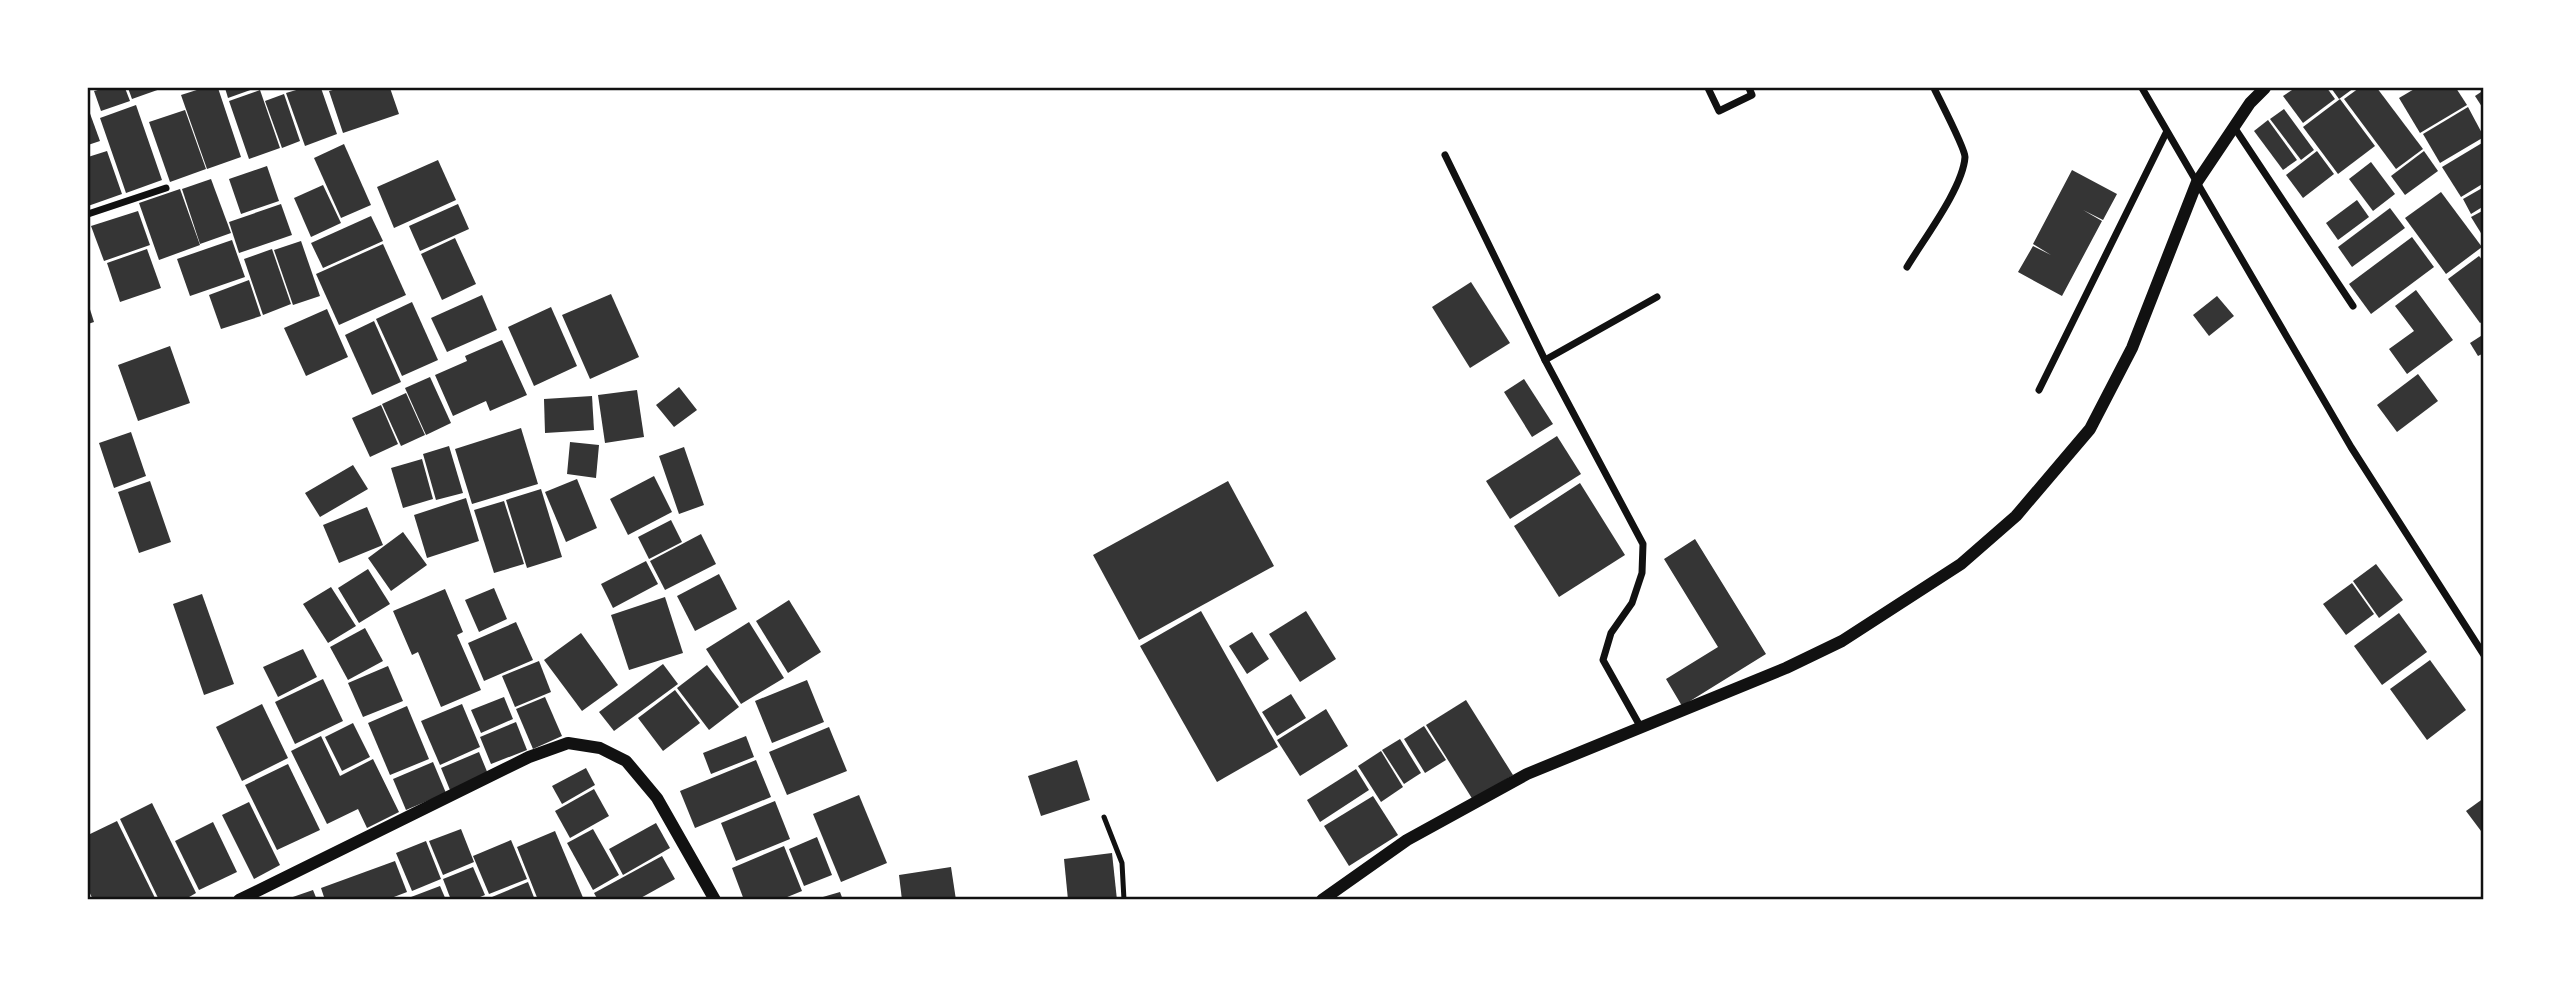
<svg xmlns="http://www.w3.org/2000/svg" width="2571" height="987" viewBox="0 0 2571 987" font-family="'Roboto Condensed',sans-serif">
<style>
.building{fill:#353535}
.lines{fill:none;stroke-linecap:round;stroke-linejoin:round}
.service{stroke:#111;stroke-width:5}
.minor{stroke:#111;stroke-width:7}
.tertiary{stroke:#111;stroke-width:12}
.neatline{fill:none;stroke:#111;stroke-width:2.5}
</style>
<rect width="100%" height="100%" fill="#fff"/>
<!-- building -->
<g class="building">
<polygon points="105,88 125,88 130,101 101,111 94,91"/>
<polygon points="128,88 163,88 132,99"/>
<polygon points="203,88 218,88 241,157 207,169 181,95"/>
<polygon points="225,88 256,88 228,98"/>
<polygon points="303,88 321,88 337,134 305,146 286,93"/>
<polygon points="340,88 390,88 399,114 343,133 329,91"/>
<polygon points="2295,88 2327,88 2335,99 2303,123 2283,96"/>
<polygon points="2331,88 2354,88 2339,99"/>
<polygon points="2359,88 2377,88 2423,149 2396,169 2344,99"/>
<polygon points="2416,88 2456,88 2467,105 2420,133 2399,98"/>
<polygon points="260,90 280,148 249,159 229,101"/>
<polygon points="2484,90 2484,110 2475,96"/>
<polygon points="284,94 300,141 282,148 265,101"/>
<polygon points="2340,99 2375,146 2338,174 2303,127"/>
<polygon points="136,105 162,180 126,193 100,118"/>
<polygon points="2468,107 2484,137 2440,163 2423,134"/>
<polygon points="88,108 100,141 88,145"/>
<polygon points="2284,109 2314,150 2301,160 2270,119"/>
<polygon points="185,110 206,169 170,182 149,122"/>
<polygon points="2268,120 2297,160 2283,170 2254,131"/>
<polygon points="2482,143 2484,183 2461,197 2442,167"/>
<polygon points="344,144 371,205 341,218 314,158"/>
<polygon points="107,151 122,194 88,206 88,157"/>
<polygon points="2317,151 2334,174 2303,198 2286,175"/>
<polygon points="2424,151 2438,171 2405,195 2391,176"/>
<polygon points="438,160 456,200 394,228 377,187"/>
<polygon points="2371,162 2395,194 2373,211 2349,179"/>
<polygon points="267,166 279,201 241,214 229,179"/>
<polygon points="2072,170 2117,194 2103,220 2083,210 2102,221 2062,296 2018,272 2033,246 2051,255 2033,244"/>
<polygon points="211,179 231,233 200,244 182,189"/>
<polygon points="323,185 341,223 311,237 294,198"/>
<polygon points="2484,187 2484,206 2471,214 2463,199"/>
<polygon points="180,189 200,245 159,260 139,203"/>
<polygon points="2441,192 2482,247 2446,274 2405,218"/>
<polygon points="2357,200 2369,217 2338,240 2326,223"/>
<polygon points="281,204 292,235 239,253 229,222"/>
<polygon points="458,204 469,229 420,251 409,226"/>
<polygon points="2390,208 2405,228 2352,267 2338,247"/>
<polygon points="2484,210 2484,238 2471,217"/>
<polygon points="138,211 150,245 104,261 91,226"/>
<polygon points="371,216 383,241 323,268 311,243"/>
<polygon points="2412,237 2434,267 2371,314 2349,284"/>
<polygon points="455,238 476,284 442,300 421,254"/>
<polygon points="232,240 245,277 190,296 177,259"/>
<polygon points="301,241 320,296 293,305 274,250"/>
<polygon points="383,244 406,295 339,325 316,274"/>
<polygon points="147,249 161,288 120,302 107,263"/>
<polygon points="272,249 291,304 263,315 244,259"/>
<polygon points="2479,256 2484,262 2484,321 2480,323 2448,279"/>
<polygon points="249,280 261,316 221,329 209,295"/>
<polygon points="1471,282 1510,343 1470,368 1432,307"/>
<polygon points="2416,290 2453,340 2407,374 2389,349 2414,331 2395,306"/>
<polygon points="611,294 639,357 590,379 562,315"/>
<polygon points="482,295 497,330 447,352 431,318"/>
<polygon points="2217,296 2234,316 2209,336 2193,315"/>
<polygon points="412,302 438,360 402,376 376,319"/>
<polygon points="88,303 94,322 88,324"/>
<polygon points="551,307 577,366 534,386 508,327"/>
<polygon points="327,309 348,357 306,376 284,328"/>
<polygon points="374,321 401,382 372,395 345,335"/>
<polygon points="2484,334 2484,353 2478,356 2470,343"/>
<polygon points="502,340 527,395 490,411 486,401 453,416 435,375 467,361 465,356"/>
<polygon points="170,346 190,403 138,421 118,365"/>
<polygon points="2418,374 2438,401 2397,432 2377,405"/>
<polygon points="430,377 451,423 426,435 405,388"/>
<polygon points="1524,379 1553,424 1532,437 1504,392"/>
<polygon points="679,387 697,410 674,427 656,405"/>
<polygon points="637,390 644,437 605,443 598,395"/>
<polygon points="406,393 425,435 401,446 382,404"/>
<polygon points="592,396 594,430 545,433 544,399"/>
<polygon points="381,405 398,444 370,457 352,418"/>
<polygon points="521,428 538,484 472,504 455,449"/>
<polygon points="131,432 146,476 114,488 99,443"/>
<polygon points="1557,436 1581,474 1510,519 1486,481"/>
<polygon points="570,442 599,445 596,478 567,474"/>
<polygon points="449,446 463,493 436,500 423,454"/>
<polygon points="684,447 704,505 679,514 659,456"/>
<polygon points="422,459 433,499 403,508 391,468"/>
<polygon points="353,465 368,489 320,517 305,493"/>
<polygon points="654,476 672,512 628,535 610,499"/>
<polygon points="577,479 597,528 566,542 545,492"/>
<polygon points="150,481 171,542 139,553 118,492"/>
<polygon points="1228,481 1274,566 1139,640 1093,555"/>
<polygon points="1580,483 1625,555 1559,597 1514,526"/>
<polygon points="541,489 562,557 527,568 506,500"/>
<polygon points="466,498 479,541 427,558 414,515"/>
<polygon points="504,501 524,564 494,573 474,510"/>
<polygon points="367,507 383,545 339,563 323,525"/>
<polygon points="671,520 682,542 649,559 638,537"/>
<polygon points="403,532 427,565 391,591 368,558"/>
<polygon points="701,534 716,564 665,590 650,561"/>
<polygon points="1695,539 1766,654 1682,706 1666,679 1718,647 1664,559"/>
<polygon points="646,561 658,584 613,608 601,584"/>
<polygon points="2376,564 2403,600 2379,618 2353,581"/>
<polygon points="368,569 390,604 359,623 338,588"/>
<polygon points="719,574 737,609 695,631 677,596"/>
<polygon points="2352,583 2374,614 2346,635 2323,604"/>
<polygon points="331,587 356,626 328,643 303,604"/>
<polygon points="494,588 507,619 479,632 465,600"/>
<polygon points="445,589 463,632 457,635 481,690 441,707 418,652 412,655 393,611"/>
<polygon points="202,594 234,684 204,695 173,604"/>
<polygon points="665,597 683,653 629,670 611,615"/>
<polygon points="789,600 821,652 788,673 756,621"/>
<polygon points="1201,611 1278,747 1217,782 1140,646"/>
<polygon points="1306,611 1336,659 1300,682 1269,634"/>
<polygon points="2399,613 2427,652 2382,685 2354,646"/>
<polygon points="516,622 533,660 484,681 468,643"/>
<polygon points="749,622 784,678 741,704 706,649"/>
<polygon points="365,628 383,661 348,680 330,647"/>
<polygon points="1252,632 1269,659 1247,674 1229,646"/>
<polygon points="581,633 618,685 582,711 544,660"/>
<polygon points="303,649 317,677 278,697 263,667"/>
<polygon points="2430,660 2466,710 2427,740 2390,689"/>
<polygon points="539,661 551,692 515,707 502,676"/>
<polygon points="663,664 678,684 614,731 599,712"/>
<polygon points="707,665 739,707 709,730 677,688"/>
<polygon points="388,666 403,701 363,717 348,683"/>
<polygon points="323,679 343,721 295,744 275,702"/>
<polygon points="807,680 824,722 772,743 755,701"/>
<polygon points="675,690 700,723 663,751 638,718"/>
<polygon points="1291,694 1306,718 1277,736 1262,712"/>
<polygon points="504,697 513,719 481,733 471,710"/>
<polygon points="545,697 562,736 533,749 516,709"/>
<polygon points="1466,700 1513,775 1473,800 1426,725"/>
<polygon points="262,704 288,758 242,781 216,727"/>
<polygon points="462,704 480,747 440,765 421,721"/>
<polygon points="407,706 429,759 390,775 368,723"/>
<polygon points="1326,709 1348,746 1300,776 1277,740"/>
<polygon points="516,722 527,750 491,764 480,737"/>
<polygon points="353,723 370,757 342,771 325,737"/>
<polygon points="1424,726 1446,760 1425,773 1404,739"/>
<polygon points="829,727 847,771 787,795 769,752"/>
<polygon points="321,736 340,776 373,759 399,812 367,828 358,809 327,824 291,751"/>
<polygon points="746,736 754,757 711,774 703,753"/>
<polygon points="1400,739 1421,773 1404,784 1382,750"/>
<polygon points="1381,751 1403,787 1381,802 1358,766"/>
<polygon points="479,752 488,774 450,790 441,768"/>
<polygon points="756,760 771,797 695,828 680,791"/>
<polygon points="1077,760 1090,800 1041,816 1028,776"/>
<polygon points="433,762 446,793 406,810 393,779"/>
<polygon points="288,764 320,830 277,850 245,785"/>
<polygon points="586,768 595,785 562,804 552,786"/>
<polygon points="1356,769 1369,790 1320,822 1307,800"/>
<polygon points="594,789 609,816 570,838 555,811"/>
<polygon points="859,795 887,863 841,882 813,814"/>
<polygon points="1373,796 1398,835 1349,866 1324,826"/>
<polygon points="2484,798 2484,835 2466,811"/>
<polygon points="775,801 790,839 736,861 721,823"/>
<polygon points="249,802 280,865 254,879 222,815"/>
<polygon points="152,803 196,893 184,900 159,900 120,819"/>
<polygon points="117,821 156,900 93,900 88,889 88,835"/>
<polygon points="213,822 237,872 199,890 175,841"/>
<polygon points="656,823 670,848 623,875 609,849"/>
<polygon points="461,829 474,862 443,875 429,841"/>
<polygon points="593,829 619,875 593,890 567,843"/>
<polygon points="555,831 584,900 538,900 517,847"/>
<polygon points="817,837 832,875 804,886 789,849"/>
<polygon points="511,840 527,879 489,894 473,856"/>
<polygon points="426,841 441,879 412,891 396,853"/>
<polygon points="784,846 802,891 780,900 744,900 732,868"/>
<polygon points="1112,853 1117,900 1068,900 1064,859"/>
<polygon points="662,856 675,879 637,900 598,900 594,893"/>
<polygon points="395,861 407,892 386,900 325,900 321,888"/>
<polygon points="473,867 485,895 473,900 451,900 443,879"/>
<polygon points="951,867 956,900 902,900 899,875"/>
<polygon points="528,882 535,900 493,900 492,897"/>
<polygon points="440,886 446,900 412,900 411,897"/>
<polygon points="313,890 317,900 287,900 287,899"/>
<polygon points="840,892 843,900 816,900 816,899"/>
</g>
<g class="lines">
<!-- service -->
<polyline class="service" points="1104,817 1122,863 1124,900"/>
<!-- minor -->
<g class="minor">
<polyline points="1708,88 1719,111 1752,95 1749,88"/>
<polyline points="2142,88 2351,447 2484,655"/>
<polyline points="2234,127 2353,306"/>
<polyline points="1445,155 1545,360 1643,544 1642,573 1632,603 1611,633 1603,660 1640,726"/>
<polyline points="88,214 166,188"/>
<path d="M1907 267C1923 240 1963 188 1965 157 1965 148 1939 99 1934 88"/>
<polyline points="1545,360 1657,297"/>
<polyline points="2039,390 2166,133"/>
</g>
<!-- tertiary -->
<g class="tertiary">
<polyline points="239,900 529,757 568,743 600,748 626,761 657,798 715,900"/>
<polyline points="1322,900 1407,840 1527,774 1786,668 1842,641 1961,564 2016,516 2090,429 2132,348 2197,182 2250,103 2265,88"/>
</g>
</g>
<!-- border -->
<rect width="2571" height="987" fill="none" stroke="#ffffff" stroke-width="178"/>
<rect x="89" y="89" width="2393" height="809" class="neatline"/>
</svg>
